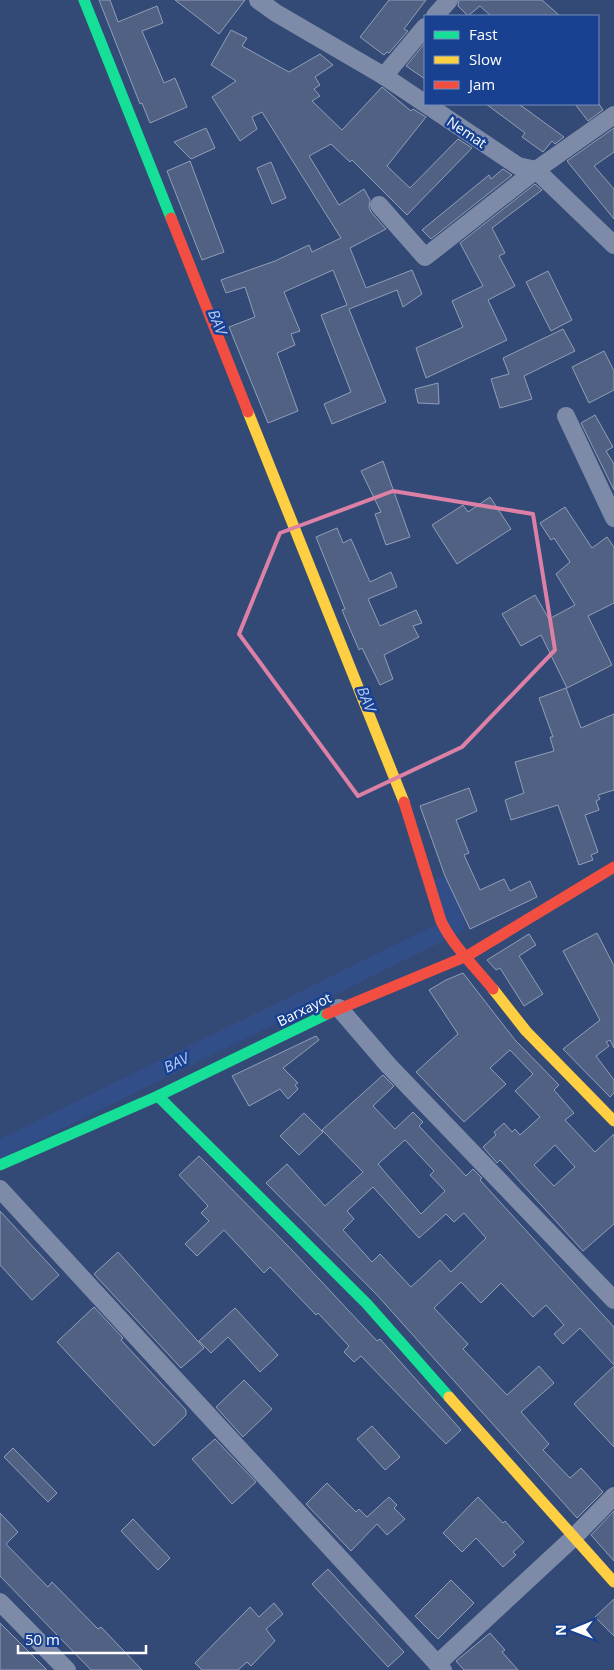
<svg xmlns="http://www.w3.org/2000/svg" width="614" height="1670" viewBox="0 0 614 1670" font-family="'Open Sans',sans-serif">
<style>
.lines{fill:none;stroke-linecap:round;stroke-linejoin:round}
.canal{stroke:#324e88;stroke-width:18}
.building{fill:#506184;stroke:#919eb7;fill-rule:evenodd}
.street{stroke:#7d8ba9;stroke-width:18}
.fast{stroke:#16e098;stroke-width:11}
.slow{stroke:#ffcf43;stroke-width:11}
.jam{stroke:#f24e42;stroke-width:11}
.marked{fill:none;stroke:#dd80a5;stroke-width:4;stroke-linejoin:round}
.labels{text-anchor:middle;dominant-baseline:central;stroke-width:5;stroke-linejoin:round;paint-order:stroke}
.street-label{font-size:14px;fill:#fff;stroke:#194191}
.water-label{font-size:15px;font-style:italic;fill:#b5ccf6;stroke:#194191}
</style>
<rect width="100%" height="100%" fill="#344a76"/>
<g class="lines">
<!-- canal -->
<polyline class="canal" points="0,1149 456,925 441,886"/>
</g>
<!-- building -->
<g class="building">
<polygon points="99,0 110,0 118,22 157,6 163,23 142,31 164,83 175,78 187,107 150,123 142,103 140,104"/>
<polygon points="175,0 245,0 219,34"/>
<polygon points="389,0 426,0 404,29 408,31 389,53 387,52 384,55 360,37"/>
<polygon points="459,0 542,0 560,16 491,16 480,6 468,16 458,6"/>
<polygon points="231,30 247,38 242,46 289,72 320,54 333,65 315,77 320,85 314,89 320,96 312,101 342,130 382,87 411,111 413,109 426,117 387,166 410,188 458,139 472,148 407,215 352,160 350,162 331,144 309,156 339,205 364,189 370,200 369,207 371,212 386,229 350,248 366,288 412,270 422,294 403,307 397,290 349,309 386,402 332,424 324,404 351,392 321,315 347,305 333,270 284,292 300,331 291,334 295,345 277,353 298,411 268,423 229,327 255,317 245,287 226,293 221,280 275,261 309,245 312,252 341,238 262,112 252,117 257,129 240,141 212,97 236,81 211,65"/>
<polygon points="425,43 425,79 406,66"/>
<polygon points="486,104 519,104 564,137 555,144 552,141 543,152 522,137 525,133"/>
<polygon points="575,104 599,104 603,110 588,121"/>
<polygon points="206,128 215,148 191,159 174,142"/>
<polygon points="614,128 614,152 594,166 614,189 614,219 567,161"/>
<polygon points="190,161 224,252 202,260 167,171"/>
<polygon points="271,162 286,198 272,204 257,168"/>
<polygon points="503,169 512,175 431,239 422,230 489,175 491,179"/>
<polygon points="535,184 542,190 492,228 505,253 499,256 515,286 488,300 507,340 426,378 416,348 463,327 452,301 483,286 460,243"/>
<polygon points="548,271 572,320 551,331 526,282"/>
<polygon points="563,329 575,351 524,376 532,399 500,408 491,379 509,374 503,358"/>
<polygon points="604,351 614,371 614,390 589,403 572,367"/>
<polygon points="438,383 439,404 418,403 415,389"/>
<polygon points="595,415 613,447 606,451 614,464 614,490 581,423"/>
<polygon points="383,461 410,537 386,545 375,514 381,512 361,471"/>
<polygon points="490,497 511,529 457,564 432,525 463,505 468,512"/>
<polygon points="565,507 592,548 607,537 614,547 614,603 588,616 612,665 567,688 541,635 521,646 502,614 535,595 549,619 575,605 556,574 570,562 554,538 551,540 540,523"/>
<polygon points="337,528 343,543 351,539 370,582 391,572 397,587 368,599 380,626 416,610 422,623 413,626 419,637 384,655 393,679 380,685 362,648 359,650 342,610 345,609 316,537"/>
<polygon points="566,688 581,728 614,714 614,790 598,795 600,799 596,801 599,810 585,815 598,852 591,855 593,860 579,865 558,805 511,820 505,800 524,793 515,762 554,751 550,737 553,737 539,698"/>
<polygon points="469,788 477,811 456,820 469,853 464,855 480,890 504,879 510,891 530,881 537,897 470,929 445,876 420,806"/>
<polygon points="597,933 614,966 614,1048 610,1040 606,1042 609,1046 596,1056 614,1080 614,1093 610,1097 563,1049 600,1020 563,951"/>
<polygon points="529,934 536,945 519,956 543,994 524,1006 500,968 496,970 487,960"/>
<path d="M463 973 515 1040 559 1085 554 1090 574 1113 565 1120 595 1152 614 1134V1224L583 1251 500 1160 497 1163 483 1147 496 1135 494 1132 504 1123 512 1132 515 1129 520 1135 540 1117 515 1091 533 1074 510 1050 490 1068 506 1084 464 1122 416 1072 458 1034 429 990 446 980ZM555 1145 575 1167 554 1186 534 1165Z"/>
<polygon points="316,1036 319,1040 283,1068 298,1083 295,1085 298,1089 288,1099 280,1089 249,1106 232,1076"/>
<path d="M383 1075 394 1086 373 1106 395 1129 413 1112 423 1122 419 1126 466 1176 473 1169 482 1178 480 1180 614 1327V1365L580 1328 563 1344 554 1334 564 1325 546 1305 533 1317 501 1283 481 1303 461 1282 434 1308 468 1344 463 1349 507 1395 539 1366 554 1383 521 1412 549 1444 543 1450 570 1478 581 1468 603 1492 577 1518 377 1295 266 1183 287 1164 325 1206 363 1172 322 1130ZM405 1140 434 1171 430 1175 445 1191 421 1214 378 1164ZM373 1187 419 1238 446 1214 454 1222 464 1213 486 1238 451 1272 440 1260 411 1287 380 1254 372 1262 343 1230 354 1219 347 1211Z"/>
<polygon points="304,1113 323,1132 299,1155 280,1136"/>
<polygon points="199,1156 291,1249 377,1341 380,1339 461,1430 446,1444 361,1356 354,1362 344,1352 349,1346 318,1313 316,1315 270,1267 264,1273 224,1230 197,1256 185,1244 209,1221 201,1213 208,1206 179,1175"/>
<polygon points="0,1211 59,1275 32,1300 0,1265"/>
<polygon points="118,1252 204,1348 181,1368 94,1274"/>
<polygon points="94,1307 123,1338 121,1340 186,1410 186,1415 154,1446 57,1342"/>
<polygon points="235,1308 278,1355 260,1372 228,1337 211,1353 199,1341"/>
<polygon points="614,1366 614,1447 574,1404"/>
<polygon points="244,1380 272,1409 243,1437 216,1407"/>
<polygon points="372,1426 400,1457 385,1470 357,1439"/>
<polygon points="215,1439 256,1482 232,1504 192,1459"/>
<polygon points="13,1448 57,1493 48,1502 4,1457"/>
<polygon points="327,1483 356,1512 359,1509 367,1517 389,1497 397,1505 394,1508 405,1519 387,1535 377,1524 351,1551 306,1504"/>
<polygon points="478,1497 503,1523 505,1521 524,1542 513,1552 516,1555 503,1567 476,1538 462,1552 443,1533"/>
<polygon points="614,1511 614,1561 591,1535"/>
<polygon points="0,1513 18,1532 6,1544 48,1587 52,1582 98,1629 101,1627 142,1670 91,1670 0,1576"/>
<polygon points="133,1519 170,1558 158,1570 121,1531"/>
<polygon points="328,1569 404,1652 388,1667 312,1584"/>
<polygon points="451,1580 474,1603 438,1639 415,1616"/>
<polygon points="614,1599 614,1636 595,1617"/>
<polygon points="274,1603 283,1614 266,1629 275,1641 251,1666 247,1662 238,1670 202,1670 195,1663 250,1607 259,1617"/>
<polygon points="0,1623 47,1670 0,1670"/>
<polygon points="490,1633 505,1650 502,1652 518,1670 464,1670 456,1661"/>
</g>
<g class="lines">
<!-- street -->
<g class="street">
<polyline points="258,0 276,13 384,76 518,166 536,170 614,245"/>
<polyline points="435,16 449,0"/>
<polyline points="384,76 425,27"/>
<polyline points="379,205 425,257 536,170 614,115"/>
<polyline points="566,416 614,518"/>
<polyline points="339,1008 389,1066 614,1300"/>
<polyline points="0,1189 443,1670"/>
<polyline points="0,1602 67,1670"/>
<polyline points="437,1664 573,1538 614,1496"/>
</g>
<!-- fast -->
<g class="fast">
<polyline points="84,0 171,218"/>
<polyline points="158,1096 367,1304 449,1397"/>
<polyline points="0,1165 158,1096 327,1014"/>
</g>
<!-- slow -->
<g class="slow">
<polyline points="248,412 404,802"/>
<polyline points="493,989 526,1031 614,1121"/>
<polyline points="449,1397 614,1582"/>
</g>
<!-- jam -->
<g class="jam">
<polyline points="171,218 248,412"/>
<path d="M404 802 441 921C453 946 475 967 493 989"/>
<polyline points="327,1014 467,956 614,867"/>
</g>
</g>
<!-- marked area -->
<path class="marked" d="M393 491 533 514 555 650 462 747 358 796 239 634 280 533Z"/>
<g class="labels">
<!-- street labels -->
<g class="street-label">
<text transform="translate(467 132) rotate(34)">Nemat</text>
<text transform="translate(304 1009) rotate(-26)">Barxayot</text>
</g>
<!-- water labels -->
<g class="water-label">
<text transform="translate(218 322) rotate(68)">BAV</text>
<text transform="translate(367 699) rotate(68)">BAV</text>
<text transform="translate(176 1062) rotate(-26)">BAV</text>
</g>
</g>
<!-- legend -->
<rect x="424" y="15" width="175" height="90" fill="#194191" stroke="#758dbd"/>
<rect x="434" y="31" width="25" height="8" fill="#16e098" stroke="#758dbd"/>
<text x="469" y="40" font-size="15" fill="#ffffff">Fast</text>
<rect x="434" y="56" width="25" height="8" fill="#ffcf43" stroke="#758dbd"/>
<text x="469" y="65" font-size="15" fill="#ffffff">Slow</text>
<rect x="434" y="81" width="25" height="8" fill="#f24e42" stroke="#758dbd"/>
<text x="469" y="90" font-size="15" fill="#ffffff">Jam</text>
<!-- north arrow -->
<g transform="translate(574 1630) rotate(269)" stroke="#194191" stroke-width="4" paint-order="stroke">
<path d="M0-4L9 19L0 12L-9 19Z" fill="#ffffff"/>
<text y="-8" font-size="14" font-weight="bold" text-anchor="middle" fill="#ffffff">N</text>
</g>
<!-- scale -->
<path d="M18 1645v8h128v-8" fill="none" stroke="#ffffff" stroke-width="2.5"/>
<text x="25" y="1645" font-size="15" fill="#ffffff" stroke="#194191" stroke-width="4" paint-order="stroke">50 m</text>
</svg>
